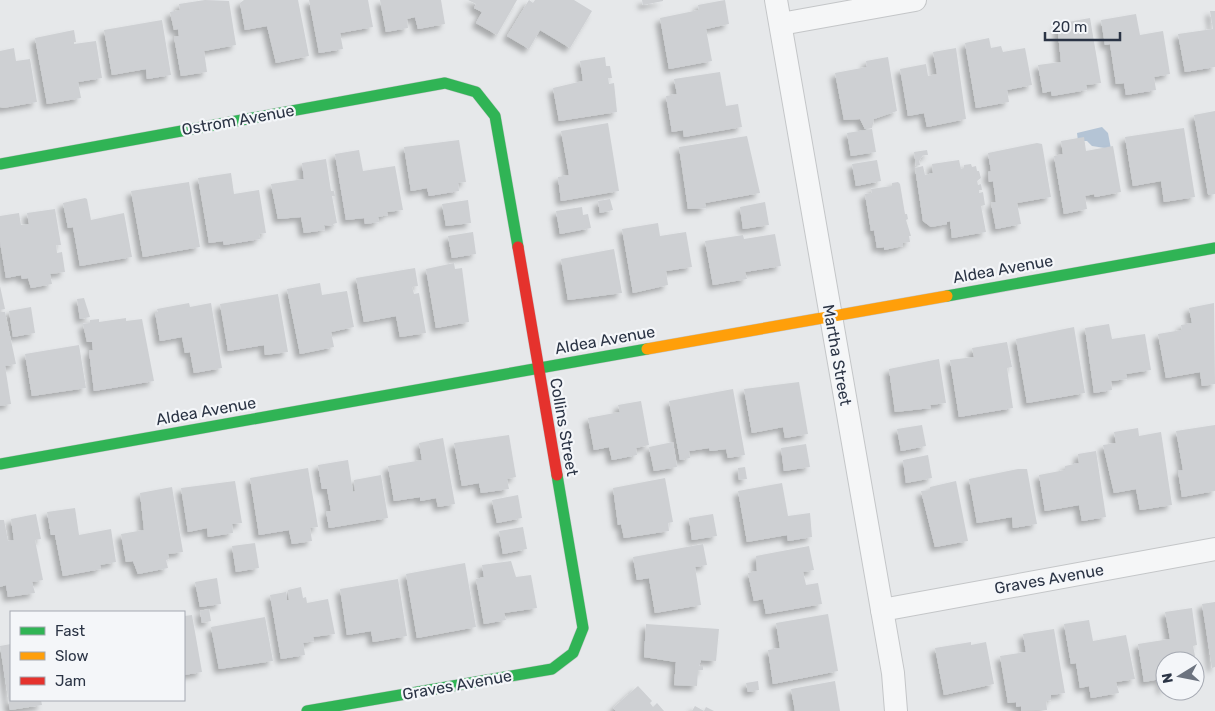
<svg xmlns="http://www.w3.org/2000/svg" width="1215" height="711" viewBox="0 0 1215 711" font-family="Rubik,sans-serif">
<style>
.water{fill:#b4c4d5}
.building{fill:#ced0d3;filter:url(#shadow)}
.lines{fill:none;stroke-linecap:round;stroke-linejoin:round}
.street-casing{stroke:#c4c6c8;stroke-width:24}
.fast-casing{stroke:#c4c6c8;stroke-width:12}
.slow-casing{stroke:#c4c6c8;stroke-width:12}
.jam-casing{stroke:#c4c6c8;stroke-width:12}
.street{stroke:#f5f6f7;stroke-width:22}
.fast{stroke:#30b455;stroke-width:11}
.slow{stroke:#ff9f0a;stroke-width:11}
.jam{stroke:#e5322d;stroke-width:11}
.labels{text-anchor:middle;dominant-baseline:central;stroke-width:4.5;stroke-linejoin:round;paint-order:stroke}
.street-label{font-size:16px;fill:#2b3445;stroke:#f4f6f9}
</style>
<defs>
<filter id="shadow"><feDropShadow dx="-4.5" dy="4.5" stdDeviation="2.5" flood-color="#0004"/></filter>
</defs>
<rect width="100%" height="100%" fill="#e6e8ea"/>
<!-- water -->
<polygon class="water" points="1102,127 1108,133 1111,149 1092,146 1087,141 1078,141 1077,133"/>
<!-- building -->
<g class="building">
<polygon points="205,0 229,1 236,45 204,51 207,72 181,76 174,37 179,36 178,29 174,30 170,12 180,10 179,4"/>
<polygon points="244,0 298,0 309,56 276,63 267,26 245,30 240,3"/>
<polygon points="309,0 368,0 373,27 340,33 343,49 319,53"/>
<polygon points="380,0 441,0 445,24 418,29 415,17 407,19 408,28 386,32"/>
<polygon points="468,0 517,0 497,35 476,23 482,12 474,8 476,4"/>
<polygon points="529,0 533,3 535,0 574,0 592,11 570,48 540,30 529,49 507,36"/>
<polygon points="642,0 663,0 663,1 643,5"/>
<polygon points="725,0 729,24 706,29 712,61 669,69 660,18 699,10 698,5"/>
<polygon points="1210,11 1215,11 1215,67 1185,72 1178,34 1213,29"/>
<polygon points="1136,14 1140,35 1163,31 1170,74 1154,77 1156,90 1126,95 1124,83 1116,84 1110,44 1105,45 1101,20"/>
<polygon points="1090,18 1101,83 1086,85 1087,90 1052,96 1051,91 1043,93 1038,65 1061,62 1057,24"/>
<polygon points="162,20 171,75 147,79 146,69 112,75 104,30"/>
<polygon points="74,30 76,42 74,42 74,44 96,41 102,78 78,82 81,98 47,104 35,38"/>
<polygon points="989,38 991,48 1001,46 1003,52 1025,48 1032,85 1007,90 1009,102 976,108 965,43"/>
<polygon points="14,48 16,61 30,59 37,102 3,108 0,107 0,51"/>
<polygon points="956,48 966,119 927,127 924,113 908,116 900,69 926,64 928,76 937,74 933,52"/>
<polygon points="605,57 606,66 610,66 612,78 608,78 609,84 614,83 617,112 559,121 553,88 583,81 580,61"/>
<polygon points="888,57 897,111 874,119 872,128 865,129 860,119 844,120 835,73 867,67 866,61"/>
<polygon points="720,72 726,106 738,104 742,127 684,137 683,130 672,132 666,96 677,94 674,79"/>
<polygon points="1215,111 1215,194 1210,195 1208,194 1194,115"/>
<polygon points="608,123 619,191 561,201 558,177 569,175 561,131"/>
<polygon points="1184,128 1195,197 1164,202 1161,181 1133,186 1125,137"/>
<polygon points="872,129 876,152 851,156 847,133"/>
<polygon points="747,136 760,193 705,203 706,208 688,209 679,147"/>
<polygon points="1084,137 1086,151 1113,146 1121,192 1095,197 1094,194 1085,196 1087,209 1064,214 1054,156 1063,154 1061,141"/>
<polygon points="459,140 466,182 458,183 459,191 429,196 427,188 411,191 404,147"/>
<polygon points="1037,143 1042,144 1051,197 1017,203 1021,224 996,229 991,203 996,202 993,181 989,182 988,172 991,171 988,153"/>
<polygon points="359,150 363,171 395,166 403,210 387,212 388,215 378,217 379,222 365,224 364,218 346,220 335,154"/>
<polygon points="927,150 928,155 923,155 919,161 920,165 916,166 914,152"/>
<polygon points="326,159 331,191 334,191 335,196 332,196 337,223 333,224 334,226 324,225 325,230 304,233 301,217 278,219 271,184 304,179 302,163"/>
<polygon points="877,160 881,181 856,186 852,164"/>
<polygon points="959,160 961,169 964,168 964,165 971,164 972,167 976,166 977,171 979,171 981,178 977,181 978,185 981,184 982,190 979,190 979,193 983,192 985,205 981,206 986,232 952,238 950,221 947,222 947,224 931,227 923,221 915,168 923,166 925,175 933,173 932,164"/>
<polygon points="231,173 234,194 259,190 266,233 259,234 260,239 224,245 223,241 209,243 198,178"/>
<polygon points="189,182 200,247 143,257 131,191"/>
<polygon points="898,182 900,184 905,214 907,214 908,219 906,220 911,236 909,236 910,242 903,243 903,246 884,250 884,247 877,248 874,230 871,231 865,194 872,193 871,189 892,186 892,183"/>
<polygon points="85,198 87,199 91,220 124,213 132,257 80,266 73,227 68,228 63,203"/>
<polygon points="610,199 613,210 600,213 598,201"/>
<polygon points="468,200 471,223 446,226 442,204"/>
<polygon points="765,202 769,225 743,229 740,207"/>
<polygon points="582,207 583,215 588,214 591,228 560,234 556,211"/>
<polygon points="55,209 61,245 56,245 57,253 62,252 65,272 50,274 52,284 31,288 28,278 22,279 21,275 6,278 0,242 0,216 19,213 21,225 29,224 27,213"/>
<polygon points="658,223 660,236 686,232 692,267 666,271 668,285 633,293 622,229"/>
<polygon points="473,232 476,254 452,258 448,236"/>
<polygon points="775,234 781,266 745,272 747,279 713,285 705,241 743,235 744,239"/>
<polygon points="614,249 622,293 568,300 561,259"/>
<polygon points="454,263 455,269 462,268 469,322 436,328 426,269"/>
<polygon points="415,268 418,286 412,287 414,294 419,293 426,333 400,337 396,316 364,322 356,278"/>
<polygon points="320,283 322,295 347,291 354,327 331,332 334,347 300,354 287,289"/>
<polygon points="0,286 5,309 0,310"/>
<polygon points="278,294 288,352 265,355 264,345 228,351 220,304"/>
<polygon points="84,298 90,317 80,319 77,299"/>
<polygon points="189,303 190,307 211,303 222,368 194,373 190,352 185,353 182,337 160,341 155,312 158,312 157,309"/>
<polygon points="1214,303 1215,384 1202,386 1200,372 1166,378 1158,334 1182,330 1181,325 1192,323 1189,308"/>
<polygon points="31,307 35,333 13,337 9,311"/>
<polygon points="0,312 5,312 16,364 5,366 11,404 0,406"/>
<polygon points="126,318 126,321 142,319 154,381 94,391 89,351 93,350 92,342 87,342 83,324 90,323 90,320 99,319 99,322"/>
<polygon points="1109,324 1112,339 1145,334 1151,370 1126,374 1127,379 1111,381 1112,390 1094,393 1085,328"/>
<polygon points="1074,327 1085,393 1027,403 1016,339"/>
<polygon points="1007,342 1012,367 1007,368 1013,408 959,417 950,360 974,357 972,348"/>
<polygon points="79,345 86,388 32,396 25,354"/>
<polygon points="939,359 946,403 930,405 931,408 895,412 889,369"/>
<polygon points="799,382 808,434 785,438 783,427 752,433 744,389"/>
<polygon points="733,389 745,455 728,458 726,449 710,451 709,448 689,451 690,458 680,460 669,401"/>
<polygon points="641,401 649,445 636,448 637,455 612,460 609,447 594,450 588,418 620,412 618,405"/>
<polygon points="922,425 926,446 901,451 897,429"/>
<polygon points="1215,425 1215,491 1182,497 1178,471 1183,470 1176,431"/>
<polygon points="1138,428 1139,436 1161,432 1172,505 1140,510 1136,489 1114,493 1103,445 1116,443 1114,432"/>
<polygon points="509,435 516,477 507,479 509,489 481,493 479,483 462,486 454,443"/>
<polygon points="443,438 455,504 438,507 436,498 420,501 420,497 394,501 388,466 422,460 419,443"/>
<polygon points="673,442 677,467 654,471 649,447"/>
<polygon points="806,444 810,467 784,471 781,448"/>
<polygon points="1096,451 1106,517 1082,521 1079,505 1045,511 1039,475 1065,470 1065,466 1079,463 1078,454"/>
<polygon points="928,455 932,478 906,483 903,460"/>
<polygon points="348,460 353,492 355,491 354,480 381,475 388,518 329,528 326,511 331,511 327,489 322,489 318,465"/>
<polygon points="745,467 747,479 739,480 738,468"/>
<polygon points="308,468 318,527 310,528 312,541 292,544 289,530 259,535 250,478"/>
<polygon points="1018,469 1027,469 1037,524 1013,528 1012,517 977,523 969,479"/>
<polygon points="665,478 673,522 668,523 669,531 624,538 621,524 618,525 613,488"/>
<polygon points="235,481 242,523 232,524 233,533 208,537 207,528 188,532 181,488"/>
<polygon points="956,481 968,541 935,547 921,491 930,490 930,487"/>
<polygon points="782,483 788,516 810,513 812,537 788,541 787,535 747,542 738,491"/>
<polygon points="172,487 183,552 168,554 169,559 166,560 168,568 138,574 133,561 126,562 121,534 144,530 140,493"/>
<polygon points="518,495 522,518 497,523 492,500"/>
<polygon points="75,508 79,535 111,529 116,562 100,565 101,569 63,576 55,535 51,535 47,512"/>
<polygon points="36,514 41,539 35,540 43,580 32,582 35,593 8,597 6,585 0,587 0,520 4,520 8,541 14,540 11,519"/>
<polygon points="713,514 717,536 692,540 689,518"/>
<polygon points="523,527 527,549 503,554 499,531"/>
<polygon points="255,543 259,568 236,572 232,546"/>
<polygon points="703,544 707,565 695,567 701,605 655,613 649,578 637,580 633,557"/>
<polygon points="809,546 814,570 803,572 806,585 818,583 822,604 766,614 763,599 754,601 748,573 757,571 756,556"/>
<polygon points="511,561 516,577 531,575 537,608 504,613 506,620 484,624 476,579 484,577 482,565"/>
<polygon points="465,563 476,627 417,638 406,574"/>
<polygon points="217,578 221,604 200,607 195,582"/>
<polygon points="398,579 407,636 373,642 371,631 347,635 340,589"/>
<polygon points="301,587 303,598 306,597 307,603 328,599 335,634 313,637 314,641 303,643 305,655 281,659 270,595 286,592 287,600 289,600 288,590"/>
<polygon points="1215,602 1215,667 1212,668 1202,604"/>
<polygon points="1192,608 1197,645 1193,646 1196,661 1165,661 1165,689 1162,690 1160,679 1144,682 1138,644 1170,639 1165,612"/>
<polygon points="209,609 211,621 202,623 200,611"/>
<polygon points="828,614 838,671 773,684 768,650 780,648 776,623"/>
<polygon points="192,615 202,672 184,675 184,616"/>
<polygon points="265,617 273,661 219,669 211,627"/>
<polygon points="1089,620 1093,641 1126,635 1135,679 1116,682 1119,693 1091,698 1089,686 1080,688 1076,663 1071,664 1064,624"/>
<polygon points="646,624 719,629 716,661 701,660 699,666 703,666 703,670 698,670 697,686 674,685 676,662 644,657"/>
<polygon points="1054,629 1065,693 1051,695 1051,700 1046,701 1047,710 1021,711 1021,706 1016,707 1016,702 1008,703 1000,656 1026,652 1023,634"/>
<polygon points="971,642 971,645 986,642 994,684 944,695 935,648"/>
<polygon points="11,644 11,700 41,700 42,705 10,710 0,646"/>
<polygon points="758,681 759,690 748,692 746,683"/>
<polygon points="835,681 840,711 795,711 791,689"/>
<polygon points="638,686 652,701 650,703 653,707 657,703 664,711 616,711 613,708"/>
<polygon points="695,706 704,711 706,707 714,711 692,711"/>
</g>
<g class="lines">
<!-- street casing -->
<g class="street-casing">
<g id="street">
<polyline points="776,0 893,673 896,711"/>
<polyline points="781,24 915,0"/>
<polyline points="882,610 1215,549"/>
</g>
</g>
<!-- fast casing -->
<g class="fast-casing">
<g id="fast">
<polyline points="0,164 445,83 476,92 495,116 518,247"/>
<polyline points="947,296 1215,248"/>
<polyline points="0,464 647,349"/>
<polyline points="307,711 552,669 573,653 583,628 557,475"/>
</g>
</g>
<!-- slow casing -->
<g class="slow-casing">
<polyline id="slow" points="647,349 947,296"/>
</g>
<!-- jam casing -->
<g class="jam-casing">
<polyline id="jam" points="518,247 557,475"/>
</g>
<!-- street -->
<use href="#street" class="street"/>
<!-- fast -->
<use href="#fast" class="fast"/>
<!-- slow -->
<use href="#slow" class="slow"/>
<!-- jam -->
<use href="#jam" class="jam"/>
</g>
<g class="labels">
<!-- street labels -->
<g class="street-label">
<text transform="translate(238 120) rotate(-10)">Ostrom Avenue</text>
<text transform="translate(1003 269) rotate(-10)">Aldea Avenue</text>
<text transform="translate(605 340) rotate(-10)">Aldea Avenue</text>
<text transform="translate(837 355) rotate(80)">Martha Street</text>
<text transform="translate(206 411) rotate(-10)">Aldea Avenue</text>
<text transform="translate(564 427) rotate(80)">Collins Street</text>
<text transform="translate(1049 579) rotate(-10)">Graves Avenue</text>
<text transform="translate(457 685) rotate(-10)">Graves Avenue</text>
</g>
</g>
<!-- legend -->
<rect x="10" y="611" width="175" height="90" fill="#f4f6f9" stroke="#a4a8b1"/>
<rect x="20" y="627" width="25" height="8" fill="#30b455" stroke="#a4a8b1"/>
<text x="55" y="636" font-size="15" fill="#2b3445">Fast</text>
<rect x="20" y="652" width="25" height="8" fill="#ff9f0a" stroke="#a4a8b1"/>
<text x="55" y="661" font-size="15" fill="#2b3445">Slow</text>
<rect x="20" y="677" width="25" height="8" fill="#e5322d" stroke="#a4a8b1"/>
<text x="55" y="686" font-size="15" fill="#2b3445">Jam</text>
<!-- north arrow -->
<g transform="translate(1180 676) rotate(260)"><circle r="24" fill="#f4f6f9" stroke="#a4a8b1"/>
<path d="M0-4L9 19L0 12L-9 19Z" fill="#6c737f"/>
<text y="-8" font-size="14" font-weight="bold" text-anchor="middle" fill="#2b3445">N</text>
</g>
<!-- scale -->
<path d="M1045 32v8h75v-8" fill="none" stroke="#2b3445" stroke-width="2.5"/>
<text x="1052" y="32" font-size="15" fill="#2b3445" stroke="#f4f6f9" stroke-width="4" paint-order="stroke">20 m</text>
</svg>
